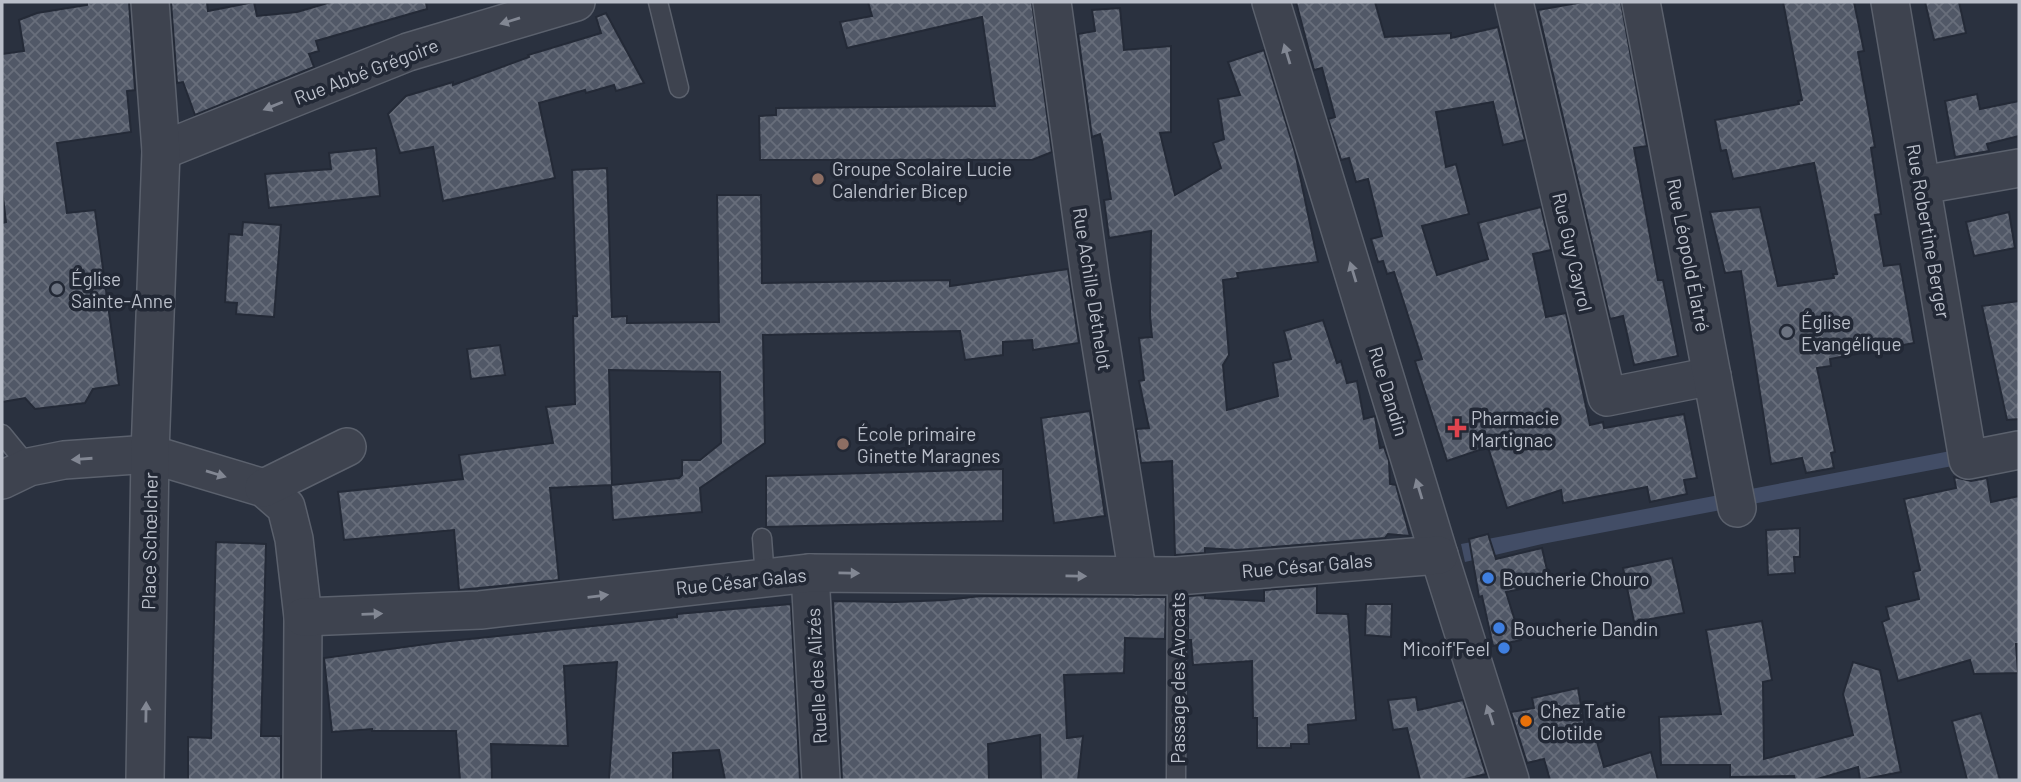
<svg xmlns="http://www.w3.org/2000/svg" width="2021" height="782" viewBox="0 0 2021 782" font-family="Barlow,sans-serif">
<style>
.water{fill:#424d66}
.building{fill:url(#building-cross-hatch);stroke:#242a37;stroke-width:2;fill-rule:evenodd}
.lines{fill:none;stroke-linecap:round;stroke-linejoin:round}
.service-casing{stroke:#5b616d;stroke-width:21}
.minor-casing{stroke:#5b616d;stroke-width:40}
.service{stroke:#3e434f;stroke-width:18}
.minor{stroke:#3e434f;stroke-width:37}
.oneway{fill:#828793}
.education-dot{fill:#8d6e63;stroke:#222835;stroke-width:2.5}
.worship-dot{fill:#6b7280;stroke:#222835;stroke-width:2.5}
.health-dot{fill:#e0444e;stroke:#222835;stroke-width:2.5}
.shop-dot{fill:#3f7fe0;stroke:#222835;stroke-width:2.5}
.food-dot{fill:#e8710a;stroke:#222835;stroke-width:2.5}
.labels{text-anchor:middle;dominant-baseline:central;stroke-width:7;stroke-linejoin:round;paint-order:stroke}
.street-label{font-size:19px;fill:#babfca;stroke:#222835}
.poi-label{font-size:19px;fill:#babfca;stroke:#222835;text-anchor:start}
</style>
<defs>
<pattern id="building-cross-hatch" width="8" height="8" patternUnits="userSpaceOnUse" patternTransform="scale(1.75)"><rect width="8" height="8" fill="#515867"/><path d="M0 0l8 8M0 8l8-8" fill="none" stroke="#686e7b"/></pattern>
</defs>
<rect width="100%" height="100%" fill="#2a313f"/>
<!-- water -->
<polygon class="water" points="2019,438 1963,464 1542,544 1465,562 1461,544"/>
<!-- building -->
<g class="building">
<polygon points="87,2 129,2 135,90 127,91 131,132 57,143 67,213 95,210 119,385 93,389 85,403 35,409 25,398 2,402 2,223 6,222 2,189 2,54 24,51 19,20 37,13 87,5"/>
<polygon points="171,2 207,2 208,11 254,2 257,16 297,12 331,2 426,2 427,9 316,41 319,51 309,54 314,67 195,115 183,82 177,83"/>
<polygon points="868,2 1032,2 1052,152 1032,160 760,160 759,116 776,115 776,108 995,106 982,17 847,48 840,22 872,16"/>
<polygon points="1296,2 1375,2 1385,37 1451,33 1451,38 1498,27 1525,140 1503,145 1493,102 1436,112 1446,167 1456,164 1469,214 1422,226 1437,275 1488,259 1478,223 1541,207 1551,250 1533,254 1546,317 1566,313 1590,425 1603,422 1604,428 1684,414 1697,478 1684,480 1687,494 1650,502 1647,487 1563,503 1561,490 1507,508 1488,447 1447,461 1415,361 1422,359 1394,272 1387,274 1383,261 1378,262 1371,239 1382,236 1368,179 1356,182 1349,158 1341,160 1328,119 1335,117 1322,68 1314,70"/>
<polygon points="1583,2 1621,2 1647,146 1634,148 1658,280 1663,280 1678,356 1634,365 1623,316 1610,319 1538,10"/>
<polygon points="1783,2 1854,2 1864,51 1858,52 1875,147 1871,148 1881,214 1875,215 1884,266 1900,264 1914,343 1830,359 1831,366 1817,368 1835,452 1831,453 1834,468 1806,473 1802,458 1771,464 1741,271 1725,273 1710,212 1760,207 1778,286 1834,278 1833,274 1837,274 1814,163 1733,179 1726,150 1721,151 1715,120 1799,104 1798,101 1802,100"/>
<polygon points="1925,2 1959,2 1966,33 1934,40"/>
<polygon points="1120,8 1124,50 1171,46 1171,132 1160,133 1175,195 1221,168 1213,143 1224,139 1218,99 1240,95 1228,62 1264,50 1295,152 1318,262 1237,273 1238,278 1223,280 1229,355 1223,365 1227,410 1278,396 1273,363 1291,359 1284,331 1323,320 1337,363 1341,361 1347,383 1357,381 1364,419 1375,416 1380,448 1384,447 1389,461 1390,484 1396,485 1410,536 1388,534 1385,538 1237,550 1205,548 1205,553 1175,555 1172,461 1141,463 1136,429 1149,428 1139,381 1144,380 1139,338 1152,337 1150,315 1151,231 1109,238 1104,200 1111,199 1102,142 1100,134 1092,137 1078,34 1095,31 1092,10"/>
<polygon points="606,13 644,83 616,91 614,85 586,93 585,90 539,103 555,178 443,201 433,147 400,153 388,114 406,96 453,82 453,85 529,57 528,55 601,33 596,17"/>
<polygon points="1977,94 1980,109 2019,101 2019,136 1987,144 1989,151 1955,157 1945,101"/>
<polygon points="376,148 380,196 269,208 265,174 331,169 329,153"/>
<path d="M607 168 612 317 627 316V323L719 322 717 195H761L762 283 950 280V286L1068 269 1079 343 1033 350 1032 340 1003 342V355L965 360 960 331 763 335 765 443 700 488 702 512 613 520 611 485 550 488 559 580 459 590 454 530 344 540 338 492 463 479 459 455 553 443 546 407 575 404 573 316H577L572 170ZM609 370 720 372 721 443 700 460H682V475L679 478 612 485Z"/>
<polygon points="2009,212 2015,248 1974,256 1966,222"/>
<polygon points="243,222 281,225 274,317 236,314 237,303 225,302 229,234 242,235"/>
<polygon points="2019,301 2019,419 2007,420 1982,306"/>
<polygon points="500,345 505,375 471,379 467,349"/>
<polygon points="1090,411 1105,516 1054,523 1041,418"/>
<polygon points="1003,469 1003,521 766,527 766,476"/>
<polygon points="1954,477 1971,481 1987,478 1991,502 2019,496 2019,644 2016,644 2018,673 1974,674 1970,660 1898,681 1882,622 1889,619 1886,607 1919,599 1913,572 1920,570 1904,499 1956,488"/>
<polygon points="1800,528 1800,557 1794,557 1795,573 1768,575 1766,530"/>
<polygon points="1488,534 1496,559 1542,548 1550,583 1506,592 1521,640 1493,646 1482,596 1479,597 1469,539"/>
<polygon points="216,542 266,544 261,736 281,736 281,780 188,780 188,737 211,738"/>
<polygon points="1672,558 1684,613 1634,622 1623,568"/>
<polygon points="1317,586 1317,613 1348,614 1356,720 1308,725 1309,744 1291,744 1291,748 1257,748 1257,718 1253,718 1252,661 1193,665 1191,640 1188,640 1188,596 1205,595 1205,598 1264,601 1264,590"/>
<polygon points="981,596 1166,597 1165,639 1125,638 1124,673 1064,675 1067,738 1083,736 1078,780 1041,780 1040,735 988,744 989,780 842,780 833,601 895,602 946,600"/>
<polygon points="791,604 800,780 725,780 719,750 673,753 673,780 609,780 617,662 564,666 568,746 491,744 492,780 460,780 456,731 372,731 372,729 332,732 324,658 441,642 677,617 677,614"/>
<polygon points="1366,604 1392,604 1391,637 1365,635"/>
<polygon points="1762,621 1772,680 1763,682 1764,759 1853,735 1843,694 1853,662 1880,670 1901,772 1860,780 1858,767 1814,780 1795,780 1794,776 1730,777 1730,765 1661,765 1659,717 1721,714 1706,630"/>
<polygon points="1578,688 1585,729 1593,727 1604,767 1651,752 1658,780 1550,780 1544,759 1527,763 1511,712 1534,708 1532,698"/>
<polygon points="1416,697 1418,710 1463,700 1486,774 1461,780 1420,780 1407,728 1393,730 1388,700"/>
<polygon points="1981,713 2000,780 1967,780 1952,721"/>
</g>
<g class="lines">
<!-- service casing -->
<g class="service-casing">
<g id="service">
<polyline points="658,2 679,88"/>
<polyline points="2,434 29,467"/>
<polyline points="762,538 765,578"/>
<polyline points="1176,780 1177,576"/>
</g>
</g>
<!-- minor casing -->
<g class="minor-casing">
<g id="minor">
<polyline points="1052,2 1091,283 1138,576"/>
<polyline points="1271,2 1439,555 1510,780"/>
<polyline points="1514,2 1607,397 1712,376"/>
<polyline points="1641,2 1737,508"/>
<polyline points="1890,2 1968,460 2019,450"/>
<polyline points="161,151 408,52 576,2"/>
<polyline points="1922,185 2019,168"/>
<polyline points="2,480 29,467 64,460 150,454 264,488 286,507 294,539 303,617 302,780"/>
<polyline points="264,488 347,447"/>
<polyline points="810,573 821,780"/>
<polyline points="303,617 480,610 810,573 1177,576 1439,555"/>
<polyline points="145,780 150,454 161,151 150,2"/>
</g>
</g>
<!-- service -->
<use href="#service" class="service"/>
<!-- minor -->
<use href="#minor" class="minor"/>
</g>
<!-- one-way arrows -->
<defs><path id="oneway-solid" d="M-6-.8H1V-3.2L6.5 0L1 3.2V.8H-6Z" transform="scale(1.75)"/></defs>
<g class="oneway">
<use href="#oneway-solid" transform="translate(510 21) rotate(163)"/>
<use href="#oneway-solid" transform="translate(1287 54) rotate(-107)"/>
<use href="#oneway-solid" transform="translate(273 106) rotate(158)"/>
<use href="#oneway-solid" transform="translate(1353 272) rotate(-107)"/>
<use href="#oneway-solid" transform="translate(82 459) rotate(176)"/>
<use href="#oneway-solid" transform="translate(216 474) rotate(17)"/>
<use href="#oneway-solid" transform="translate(1419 489) rotate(-107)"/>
<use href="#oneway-solid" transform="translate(849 573) rotate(1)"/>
<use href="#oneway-solid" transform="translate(1076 576) rotate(1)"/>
<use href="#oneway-solid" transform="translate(598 596) rotate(-7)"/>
<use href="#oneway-solid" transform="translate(372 614) rotate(-2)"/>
<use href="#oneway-solid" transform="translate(146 712) rotate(-89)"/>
<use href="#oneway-solid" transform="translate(1490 715) rotate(-108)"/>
</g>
<!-- markers -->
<g class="education-dot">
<circle cx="818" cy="179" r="7"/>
<circle cx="843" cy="444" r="7"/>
</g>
<g class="worship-dot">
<circle cx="57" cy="289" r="7"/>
<circle cx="1787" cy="332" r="7"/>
</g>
<path class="health-dot" d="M1453.5 417.5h7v7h7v7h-7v7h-7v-7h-7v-7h7z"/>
<g class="shop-dot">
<circle cx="1488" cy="578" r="7"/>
<circle cx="1499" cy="628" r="7"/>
<circle cx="1504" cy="648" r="7"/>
</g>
<circle class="food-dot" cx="1526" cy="721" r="7"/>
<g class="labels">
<!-- street labels -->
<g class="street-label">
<text transform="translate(366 71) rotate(-21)">Rue Abbé Grégoire</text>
<text transform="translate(1929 231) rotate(80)">Rue Robertine Berger</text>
<text transform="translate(1573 252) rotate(77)">Rue Guy Cayrol</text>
<text transform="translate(1689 255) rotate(79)">Rue Léopold Élatré</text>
<text transform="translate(1093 289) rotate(81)">Rue Achille Déthelot</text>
<text transform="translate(1389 391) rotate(73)">Rue Dandin</text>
<text transform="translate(149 541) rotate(-89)">Place Schœlcher</text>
<text transform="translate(1307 565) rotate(-5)">Rue César Galas</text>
<text transform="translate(741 581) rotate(-6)">Rue César Galas</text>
<text transform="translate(816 676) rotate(-93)">Ruelle des Alizés</text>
<text transform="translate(1177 678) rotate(-90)">Passage des Avocats</text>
</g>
<!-- poi labels -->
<g class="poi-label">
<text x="832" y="168">Groupe Scolaire Lucie<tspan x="832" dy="22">Calendrier Bicep</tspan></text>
<text x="71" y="278">Église<tspan x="71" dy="22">Sainte-Anne</tspan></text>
<text x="1801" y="321">Église<tspan x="1801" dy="22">Evangélique</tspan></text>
<text x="1471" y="417">Pharmacie<tspan x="1471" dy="22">Martignac</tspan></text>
<text x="857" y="433">École primaire<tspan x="857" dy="22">Ginette Maragnes</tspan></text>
<text x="1502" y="578">Boucherie Chouro</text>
<text x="1513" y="628">Boucherie Dandin</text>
<text x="1490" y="648" text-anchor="end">Micoif'Feel</text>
<text x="1540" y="710">Chez Tatie<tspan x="1540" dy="22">Clotilde</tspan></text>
</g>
</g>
<!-- border -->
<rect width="2021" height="782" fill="none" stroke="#babfca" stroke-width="7"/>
</svg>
